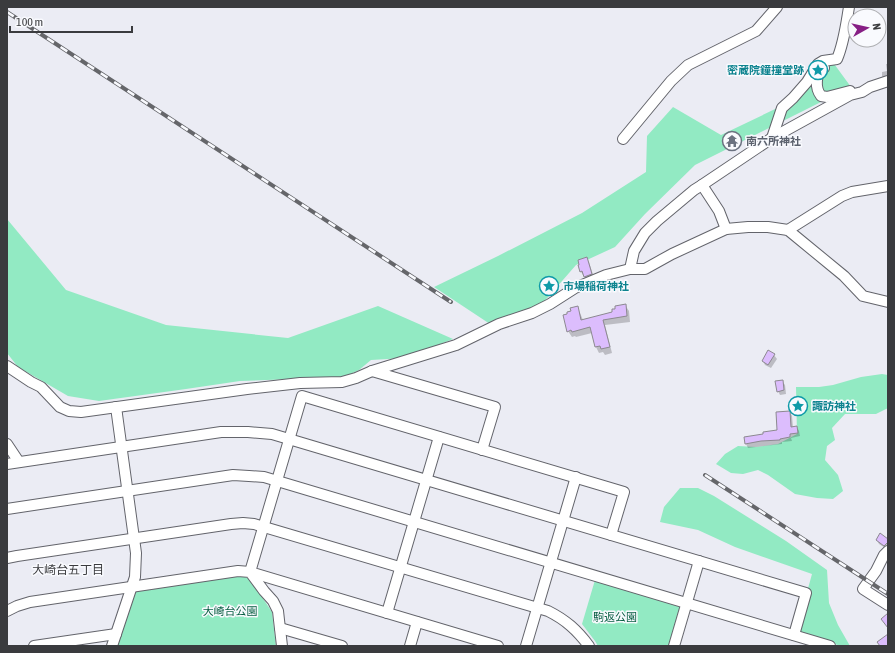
<svg xmlns="http://www.w3.org/2000/svg" width="895" height="653" viewBox="0 0 895 653" font-family="'Asap Condensed','Noto Sans JP',sans-serif">
<style>
.green{fill:#92eac3}
.shadow{fill:#0003}
.building{fill:#dcbdfd;stroke:#8c8990}
.lines{fill:none;stroke-linecap:round;stroke-linejoin:round}
.minor-casing{stroke:#63646b;stroke-width:12}
.minor{stroke:#fff;stroke-width:10}
.rail-casing{stroke:#65666a;stroke-width:4}
.rail{stroke:#f9fafe;stroke-width:2.5;stroke-dasharray:8;stroke-linecap:butt}
.labels{text-anchor:middle;dominant-baseline:central;stroke-width:3;stroke-linejoin:round;paint-order:stroke}
.culture-label{font-size:11px;font-weight:bold;fill:#0d838f;stroke:#f9fafe;text-anchor:start}
.worship-label{font-size:11px;font-weight:bold;fill:#5b616d;stroke:#f9fafe;text-anchor:start}
.park-label{font-size:11px;fill:#095f43;stroke:#f9fafe}
.neighbourhood-label{font-size:12px;fill:#3a3b3e;stroke:#f9fafe}
</style>
<rect width="100%" height="100%" fill="#ebecf4"/>
<!-- green -->
<g class="green">
<polygon points="832,61 851,87 695,165 645,214 615,247 576,265 542,304 490,324 434,287 498,256 582,213 646,172 647,136 673,107 721,135 794,100"/>
<polygon points="7,219 66,290 166,325 288,338 378,306 453,339 405,358 371,360 359,370 344,377 240,381 186,389 99,401 68,396 18,367 7,353"/>
<polygon points="882,374 888,375 888,408 876,414 845,414 832,428 835,440 827,446 825,460 838,475 843,491 833,499 817,498 795,494 768,475 758,470 743,474 731,473 716,464 725,454 738,446 756,447 778,444 797,434 796,387 819,387 833,385 861,377"/>
<polygon points="680,488 698,488 714,496 786,541 827,570 829,603 838,625 850,646 841,646 796,632 812,574 735,547 698,530 660,522 664,507"/>
<polygon points="240,575 250,579 272,612 276,646 115,646 133,593 137,589"/>
<polygon points="595,580 679,605 681,610 671,646 598,646 595,641 582,624"/>
</g>
<!-- shadow -->
<g class="shadow">
<polygon points="859,40 866,40 866,41 860,42"/>
<polygon points="886,64 888,64 888,78 884,80 882,76 882,72 887,71"/>
<polygon points="587,258 589,262 594,278 587,281 584,275 583,275 581,272"/>
<polygon points="625,305 629,311 630,322 605,325 612,353 605,355 603,352 599,353 596,347 592,333 576,337 575,336 572,337 568,331 577,307 580,313 583,320 613,313"/>
<polygon points="769,351 774,355 777,359 771,368 765,365 763,361"/>
<polygon points="782,381 785,385 786,394 780,395 778,391"/>
<polygon points="790,412 792,416 793,428 797,427 799,431 800,436 791,438 792,441 782,442 782,444 748,448 746,444 778,431"/>
<polygon points="877,540 888,540 888,548 887,549 879,544"/>
</g>
<!-- building -->
<g class="building">
<polygon points="587,257 592,274 584,277 582,271 580,272 578,265 579,265 578,260"/>
<polygon points="626,304 627,316 603,320 610,347 601,349 600,346 595,347 590,327 572,332 571,330 567,332 563,315 567,314 567,312 571,311 570,308 578,306 581,320 612,312 612,309 615,309 615,306"/>
<polygon points="768,350 775,354 768,365 762,361"/>
<polygon points="783,380 784,390 777,392 775,381"/>
<polygon points="790,411 791,427 797,426 798,433 790,434 790,437 780,439 780,440 761,441 745,444 744,437 763,434 763,432 777,430 776,412"/>
<polygon points="880,533 888,539 888,542 884,546 876,540"/>
<polygon points="888,613 888,628 881,619"/>
<polygon points="888,634 888,646 880,646 877,642"/>
</g>
<g class="lines">
<!-- minor casing -->
<g class="minor-casing">
<g id="minor">
<path d="M824 68C815 74 815 88 821 96L827 97 850 91"/>
<path d="M772 138 782 108 793 98 807 82 818 64 823 61 837 59C844 43 846 25 849 7"/>
<polyline points="623,139 671,81 688,65 756,31 777,7"/>
<polyline points="726,229 719,211 702,185 772,138 850,95 862,92 870,87 888,81"/>
<polyline points="788,230 842,196 852,192 888,186"/>
<polyline points="630,269 634,251 645,233 657,221 694,190 702,185"/>
<polyline points="7,366 31,382 41,387 60,407 69,411 81,412 247,389 300,383 342,382 356,378 372,371 456,345 499,324 532,313 550,304 575,288 606,275 630,269 645,269 672,254 726,229 748,227 768,227 788,230 844,276 863,296 888,302"/>
<polyline points="372,371 495,407 482,450"/>
<polyline points="7,444 19,462"/>
<polyline points="7,464 221,432 248,432 272,434 806,593 794,635"/>
<polyline points="7,509 233,475 249,476 264,477 830,646"/>
<polyline points="888,551 884,555 876,571 863,589 888,605"/>
<path d="M7 558 17 556 231 524 243 523 254 524 548 611C566 620 577 630 589 646"/>
<polyline points="7,611 17,606 30,602 238,571 250,572 264,591 273,601 278,611 279,620 282,646"/>
<polyline points="387,613 439,437"/>
<polyline points="280,628 342,646"/>
<polyline points="34,646 116,634"/>
<polyline points="112,646 135,577 136,553 116,407"/>
<polyline points="410,646 417,622"/>
<polyline points="498,646 250,572 302,396 624,492 611,535"/>
<polyline points="526,646 576,477"/>
<polyline points="674,646 699,561"/>
</g>
</g>
<!-- minor -->
<use href="#minor" class="minor"/>
<!-- rail casing -->
<g class="rail-casing">
<g id="rail">
<polyline points="7,12 451,302"/>
<polyline points="705,475 888,594"/>
</g>
</g>
<!-- rail -->
<use href="#rail" class="rail"/>
</g>
<!-- icons -->
<defs>
<g id="sight-ring" transform="scale(1)"><circle r="9.5" fill="#f9fafe" stroke="#0f9aa8" stroke-width="1.5"/><path d="M0-6L1.8-2.2L6-1.7L2.9 1.2L3.7 5.4L0 3.3L-3.7 5.4L-2.9 1.2L-6-1.7L-1.8-2.2Z" fill="#0f9aa8"/></g>
<g id="temple-ring" transform="scale(1)"><circle r="9.5" fill="#f9fafe" stroke="#6b7280" stroke-width="1.5"/><path d="M0-6L5-2H3V0L6.5 2.5H4V6H1.5V3h-3V6H-4V2.5H-6.5L-3 0V-2H-5Z" fill="#6b7280"/></g>
</defs>
<g fill-rule="evenodd">
<use href="#sight-ring" x="818" y="70"/>
<use href="#temple-ring" x="732" y="141"/>
<use href="#sight-ring" x="549" y="286"/>
<use href="#sight-ring" x="798" y="406"/>
</g>
<g class="labels">
<!-- culture labels -->
<g class="culture-label">
<text x="804" y="70" text-anchor="end">密蔵院鐘撞堂跡</text>
<text x="563" y="286">市場稲荷神社</text>
<text x="812" y="406">諏訪神社</text>
</g>
<!-- worship labels -->
<g class="worship-label">
<text x="746" y="141">南六所神社</text>
</g>
<!-- park labels -->
<g class="park-label">
<text x="230" y="611">大崎台公園</text>
<text x="615" y="617">駒返公園</text>
</g>
<!-- neighbourhood labels -->
<g class="neighbourhood-label">
<text x="68" y="570">大崎台五丁目</text>
</g>
</g>
<!-- border -->
<rect width="895" height="653" fill="none" stroke="#3a3b3e" stroke-width="16"/>
<!-- north arrow -->
<g transform="translate(867 28) rotate(82)"><circle r="19" fill="#f9fafe" stroke="#adaeb1"/>
<path d="M0-3L7 15L0 10L-7 15Z" fill="#871f85"/>
<text y="-6" font-size="11" font-weight="bold" text-anchor="middle" fill="#3a3b3e">N</text>
</g>
<!-- scale -->
<path d="M10 26v6h122v-6" fill="none" stroke="#3a3b3e" stroke-width="2"/>
<text x="16" y="26" font-size="12" fill="#3a3b3e" stroke="#f9fafe" stroke-width="3" paint-order="stroke">100 m</text>
</svg>
